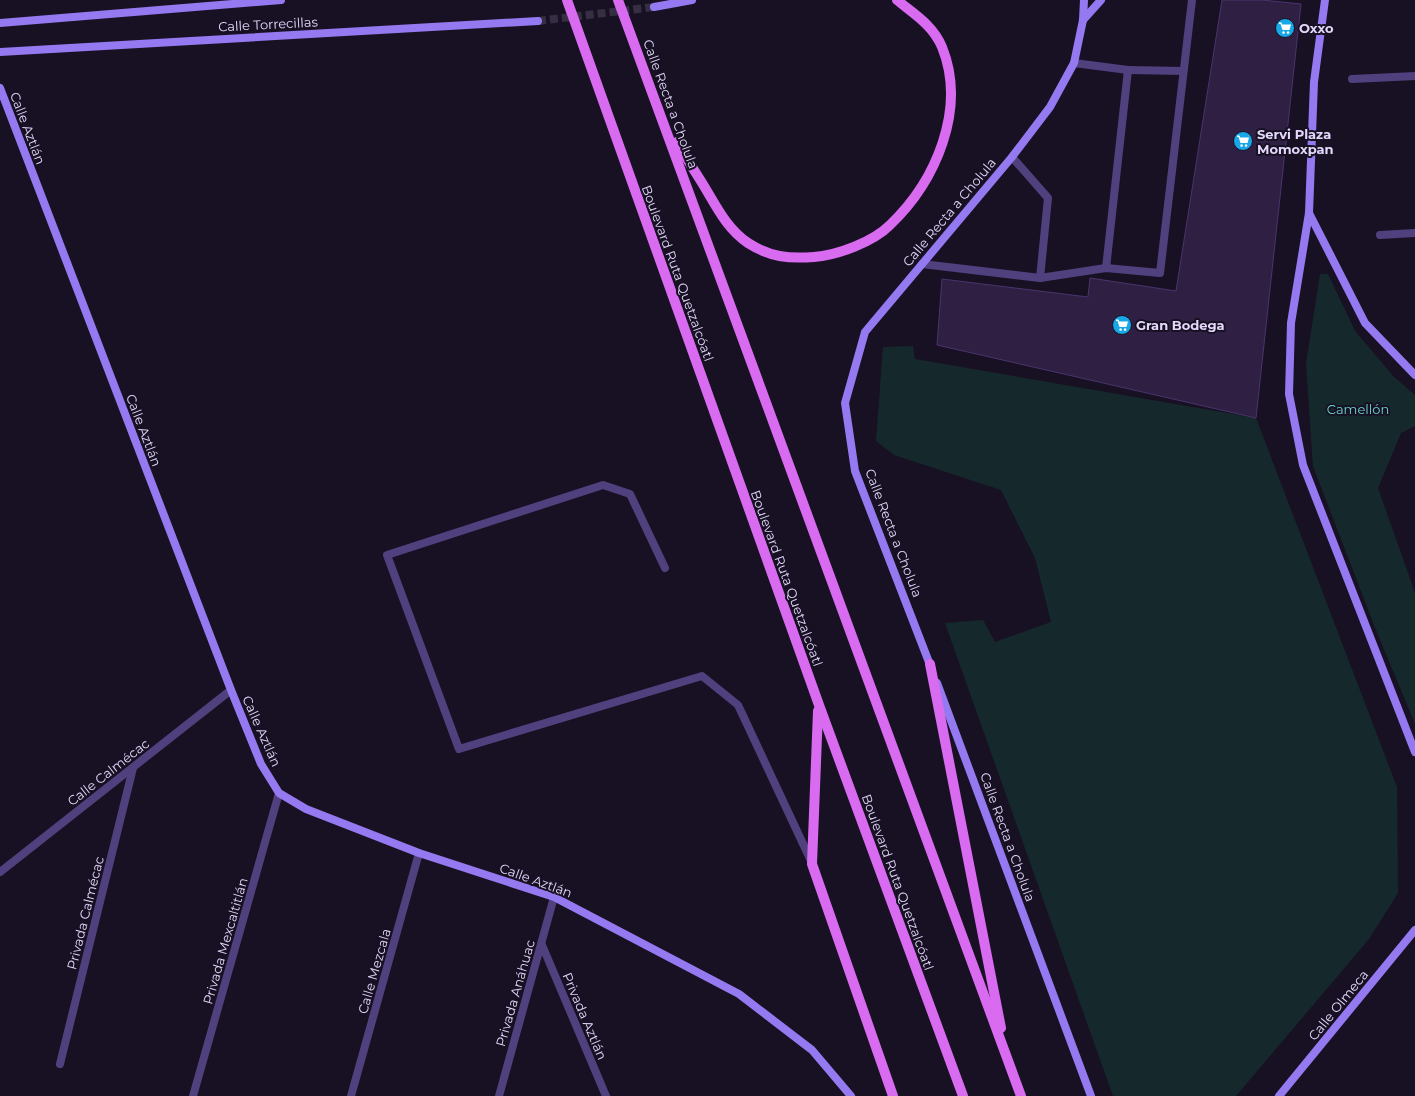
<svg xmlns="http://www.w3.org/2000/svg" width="1415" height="1096" viewBox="0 0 1415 1096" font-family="Montserrat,sans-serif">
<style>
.green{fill:#15292d}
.building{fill:#2e1f43;stroke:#4b346d}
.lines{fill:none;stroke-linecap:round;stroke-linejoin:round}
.secondary-tunnel{stroke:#362f44;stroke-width:8;stroke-dasharray:8 4;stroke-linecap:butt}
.lane{stroke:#50417e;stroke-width:8}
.street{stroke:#50417e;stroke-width:8}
.secondary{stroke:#9579f1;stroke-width:8}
.primary{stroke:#d96bf0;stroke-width:10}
.labels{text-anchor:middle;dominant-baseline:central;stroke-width:4;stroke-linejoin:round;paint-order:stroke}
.street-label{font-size:13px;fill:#e3d8fb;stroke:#181124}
.poi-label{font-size:13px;font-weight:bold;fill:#e3d8fb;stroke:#181124;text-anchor:start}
.park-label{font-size:13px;fill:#6bd4cf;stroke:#181124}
</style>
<rect width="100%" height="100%" fill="#181124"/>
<!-- green -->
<g class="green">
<polygon points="1320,274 1328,274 1355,331 1394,377 1415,395 1415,426 1401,433 1378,488 1415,593 1415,724 1374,625 1313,466 1306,364"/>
<polygon points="913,346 915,359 1256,418 1397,787 1398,893 1369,939 1236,1096 1113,1096 945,623 983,620 995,642 1051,622 1035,558 1001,490 894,455 876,441 883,347"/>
</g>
<!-- building -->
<polygon class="building" points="1222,0 1262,0 1301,4 1256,418 937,345 942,279 1088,297 1090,278 1176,291"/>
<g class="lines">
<!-- secondary-tunnel -->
<polyline class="secondary-tunnel" points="538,21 654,7"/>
<!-- lane -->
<g class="lane">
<polyline points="1074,63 1128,70 1106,268"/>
<polyline points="1128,70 1183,71"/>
<polyline points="1012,157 1048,198 1040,278"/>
<polyline points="922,264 1040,278 1106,268 1160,273 1192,0"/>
<polyline points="665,568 630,494 603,485 387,555 459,749 702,676 738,705 812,863"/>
</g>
<!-- street -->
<g class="street">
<polyline points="1352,79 1415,76"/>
<polyline points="1380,235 1415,233"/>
<polyline points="0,872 231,690"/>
<polyline points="542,945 606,1096"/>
<polyline points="60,1064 133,768"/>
<polyline points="193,1096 279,793"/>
<polyline points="351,1096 419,853"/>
<polyline points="499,1096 554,897"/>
</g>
<!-- secondary -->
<g class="secondary">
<polyline points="1325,0 1314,82 1309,213 1291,323 1289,394 1303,465 1415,752"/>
<polyline points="654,7 692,0"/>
<polyline points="1083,20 1101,0"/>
<polyline points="0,23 281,0"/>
<polyline points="0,52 538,21"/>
<polyline points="0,88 231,690 261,764 279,793 306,809 419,853 554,897 739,994 812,1050 851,1096"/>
<polyline points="1309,213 1365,323 1415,375"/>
<polyline points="932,670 855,471 845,403 865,332 1012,157 1050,107 1074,63 1083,20 1084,0"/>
<polyline points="937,683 1091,1096"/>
<polyline points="1279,1096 1415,930"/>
</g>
<!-- primary -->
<g class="primary">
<polyline points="567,0 819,705 963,1096"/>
<polyline points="618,0 1021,1096"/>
<path d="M677 142C685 157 695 171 704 186 716 206 727 229 748 243 770 257 788 259 814 257 838 255 873 242 890 225 936 181 967 109 942 47 933 25 914 14 897 0"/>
<polyline points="930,664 1001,1028"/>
<polyline points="818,711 812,864 893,1096"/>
</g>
</g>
<!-- icons -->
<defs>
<g id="supermarket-disc" transform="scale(1)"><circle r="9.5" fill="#18a8e7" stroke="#181124"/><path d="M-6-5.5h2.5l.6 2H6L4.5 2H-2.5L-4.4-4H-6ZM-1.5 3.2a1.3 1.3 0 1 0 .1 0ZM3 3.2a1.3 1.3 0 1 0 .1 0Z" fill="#fff"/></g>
</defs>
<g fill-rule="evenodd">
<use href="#supermarket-disc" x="1285" y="28"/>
<use href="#supermarket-disc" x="1243" y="141"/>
<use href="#supermarket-disc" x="1122" y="325"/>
</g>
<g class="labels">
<!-- street labels -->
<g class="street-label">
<text transform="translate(268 24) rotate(-3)">Calle Torrecillas</text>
<text transform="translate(671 104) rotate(70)">Calle Recta a Cholula</text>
<text transform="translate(28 128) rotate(69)">Calle Aztlán</text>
<text transform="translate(949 212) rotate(-50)">Calle Recta a Cholula</text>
<text transform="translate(678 273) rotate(70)">Boulevard Ruta Quetzalcóatl</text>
<text transform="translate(144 430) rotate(69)">Calle Aztlán</text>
<text transform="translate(894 533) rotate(69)">Calle Recta a Cholula</text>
<text transform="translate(787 578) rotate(70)">Boulevard Ruta Quetzalcóatl</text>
<text transform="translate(262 731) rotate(66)">Calle Aztlán</text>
<text transform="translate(108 772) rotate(-38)">Calle Calmécac</text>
<text transform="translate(1008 837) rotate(70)">Calle Recta a Cholula</text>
<text transform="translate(536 880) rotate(20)">Calle Aztlán</text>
<text transform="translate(898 882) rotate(70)">Boulevard Ruta Quetzalcóatl</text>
<text transform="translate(85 913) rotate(-76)">Privada Calmécac</text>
<text transform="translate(225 941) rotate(-74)">Privada Mexcaltitlán</text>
<text transform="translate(374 971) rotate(-74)">Calle Mezcala</text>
<text transform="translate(515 993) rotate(-74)">Privada Anáhuac</text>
<text transform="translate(1338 1005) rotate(-51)">Calle Olmeca</text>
<text transform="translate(585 1016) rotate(67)">Privada Aztlán</text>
</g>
<!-- poi labels -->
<g class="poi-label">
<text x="1299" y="28">Oxxo</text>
<text x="1257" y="134">Servi Plaza<tspan x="1257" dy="15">Momoxpan</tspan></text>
<text x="1136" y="325">Gran Bodega</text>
</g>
<!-- park labels -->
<g class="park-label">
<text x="1358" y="409">Camellón</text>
</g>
</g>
</svg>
